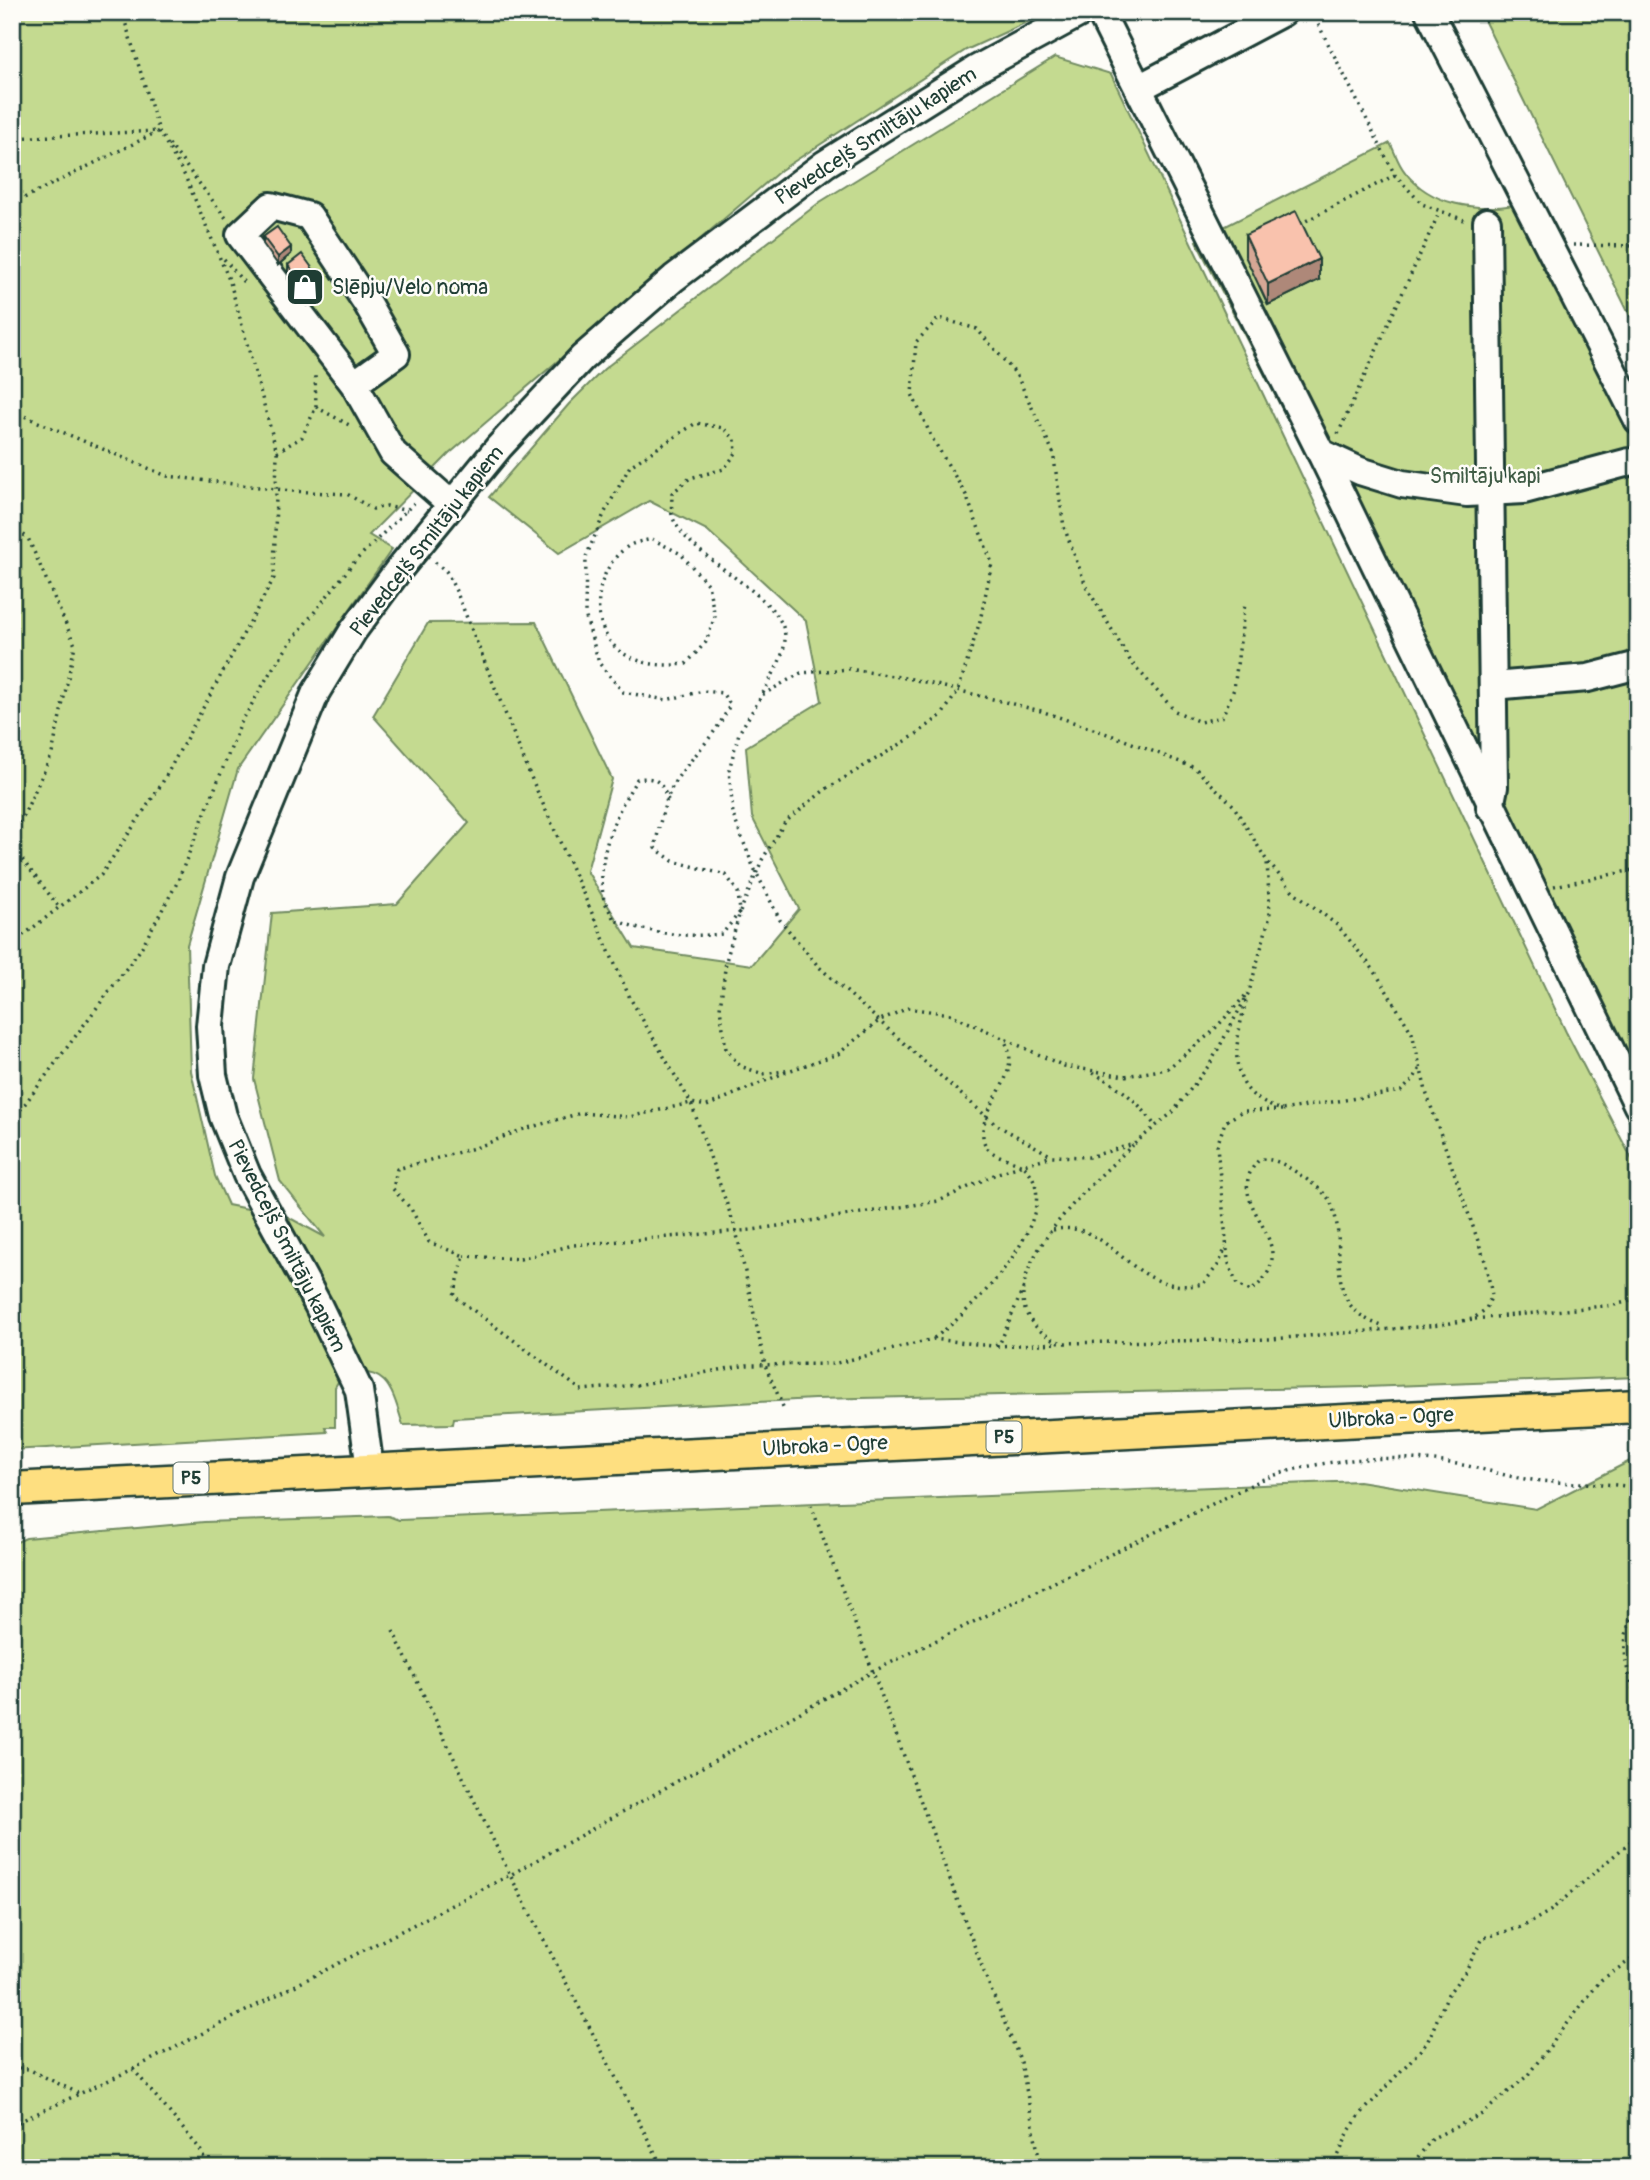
<svg xmlns="http://www.w3.org/2000/svg" width="1650" height="2180" viewBox="0 0 1650 2180" font-family="Pangolin,sans-serif">
<style>
.green{fill:#c4da90;stroke:#728c62;stroke-width:2}
.lines{fill:none;stroke-linecap:round;stroke-linejoin:round}
.minor-casing{stroke:#1f3d34;stroke-width:32}
.major-casing{stroke:#1f3d34;stroke-width:37}
.path{stroke:#1f3d34;stroke-width:3.5;stroke-dasharray:2 5;stroke-linecap:butt}
.minor{stroke:#fdfcf7;stroke-width:26}
.major{stroke:#fedf80;stroke-width:32}
.wall{fill:#d6a795;stroke:#1f3d34;stroke-width:2}
.shaded-wall{fill:#ae8879;stroke:#1f3d34;stroke-width:2}
.building{fill:#f9c2ad;stroke:#1f3d34;stroke-width:2}
.labels{text-anchor:middle;dominant-baseline:central;stroke-width:5;stroke-linejoin:round;paint-order:stroke}
.shield{fill:#fdfcf7;stroke:#62766e;stroke-width:2}
.shield-label{font-size:19px;font-weight:bold;fill:#1f3d34}
.street-label{font-size:21px;fill:#1f3d34;stroke:#fdfcf7}
.poi-label{font-size:21px;fill:#1f3d34;stroke:#fdfcf7;text-anchor:start}
.park-label{font-size:21px;fill:#405c46;stroke:#fdfcf7}
</style>
<rect width="100%" height="100%" fill="#fdfcf7"/>
<filter id="ink" filterUnits="userSpaceOnUse"><feTurbulence type="fractalNoise" baseFrequency=".0143" numOctaves="2"/><feDisplacementMap in="SourceGraphic" scale="14" xChannelSelector="R" yChannelSelector="G"/><feConvolveMatrix kernelMatrix="1 2 1 2 8 2 1 2 1" color-interpolation-filters="sRGB"/></filter>
<g filter="url(#ink)">
<!-- green -->
<g class="green">
<path d="M12 12H1049L966 50 781 170 449 454 369 535 392 549 238 769 187 945 191 1071 215 1176 228 1205 288 1217 325 1237 280 1181 254 1079 272 913 397 904 469 823 373 716 428 623 536 622 612 779 587 871 634 948 752 965 799 909 752 817 746 747 822 701 806 621 707 530 649 501 559 553 489 497 569 404 604 369 820 202 1055 57 1111 74 1566 1032 1638 1171V1377L1365 1387 814 1399 454 1418 453 1424 403 1425C392 1389 387 1364 342 1375L335 1387V1427H325L327 1432 12 1450Z"/>
<polygon points="1480,12 1638,12 1638,332"/>
<path d="M1390 143C1395 152 1398 164 1405 172 1431 206 1476 211 1515 205L1638 443V1139L1332 506 1196 241Z"/>
<polygon points="1638,1457 1638,2168 12,2168 12,1544 26,1538 204,1522 388,1516 399,1520 1359,1481 1536,1509"/>
</g>
<g class="lines">
<!-- minor casing -->
<g class="minor-casing">
<g id="minor">
<polyline points="1100,12 1321,453 1360,471 1402,484 1467,493 1524,490 1629,462"/>
<polyline points="1429,12 1638,420"/>
<polyline points="1139,88 1283,12"/>
<polyline points="1487,222 1494,787 1490,807"/>
<polyline points="354,384 396,354 368,305 309,216 271,206 240,235 354,384 393,453 452,505"/>
<polyline points="1321,453 1638,1106"/>
<polyline points="1493,686 1588,678 1638,665"/>
<polyline points="370,1469 359,1390 318,1305 247,1175 223,1116 213,1075 210,1026 216,966 240,877 316,692 353,631 399,569 499,447 582,358 674,278 825,164 975,70 1082,12"/>
</g>
</g>
<!-- major casing -->
<g class="major-casing">
<polyline id="major" points="12,1489 1638,1406"/>
</g>
<!-- path -->
<g class="path">
<polyline points="1312,12 1395,175 1422,204 1464,220"/>
<polyline points="12,138 157,131"/>
<polyline points="169,144 226,218"/>
<polyline points="12,204 159,131"/>
<polyline points="1300,224 1395,175"/>
<polyline points="1573,245 1638,246"/>
<polyline points="224,259 246,285"/>
<polyline points="316,407 351,426"/>
<polyline points="12,411 167,476 292,491 347,494 373,509 387,506 407,511"/>
<polyline points="1338,434 1439,213"/>
<polyline points="277,452 302,437 316,407 315,374"/>
<polyline points="12,527 28,538 75,645 52,754 19,825 14,849 59,907"/>
<path d="M652 539 681 554 708 585 715 616 706 642 686 664C665 666 648 666 628 656 587 636 591 572 627 547 634 542 644 541 652 539Z"/>
<polyline points="435,562 446,571 457,593 530,775 630,998 691,1103 736,1230 765,1365 784,1409"/>
<path d="M668 800C661 782 657 776 637 779 616 812 597 853 603 895 604 903 611 912 614 920 650 933 683 938 722 934L740 912 738 892 726 875 673 861 655 848C659 826 664 800 676 780 694 754 718 733 730 704L722 693 703 691 666 700 623 692 599 663 585 614 586 557 604 514 630 466 696 423 723 428 735 439 736 453 724 469 690 478 672 493C672 500 671 509 672 515 684 558 787 595 785 639 784 658 771 677 763 693"/>
<polyline points="1554,886 1638,869"/>
<polyline points="12,944 101,875 161,785 274,578 277,452 230,282 185,176 159,131 122,12"/>
<polyline points="1245,996 1211,1033 1167,1069 1125,1076 1064,1066 950,1014 908,1008 880,1020 838,1054 791,1070 763,1074 740,1066 726,1049 720,1008 726,961 740,912 762,860 785,822 826,789 914,736 942,715 958,691 980,621 992,563 966,495 931,436 912,394 916,342 939,318 977,329 1016,374 1053,452 1064,527 1086,586 1131,662 1175,711 1200,722 1222,717 1234,689 1245,603"/>
<path d="M1246 1001C1234 1047 1224 1093 1282 1110L1401 1091 1413 1080 1420 1068"/>
<polyline points="786,1072 707,1106 691,1103 629,1117 581,1113 521,1130 478,1147 397,1169 393,1189 411,1209 429,1242 464,1256 454,1296 581,1390 637,1385 747,1365 833,1364 934,1339 992,1346 1000,1343 1023,1289"/>
<path d="M1093 1073C1120 1087 1138 1100 1155 1126"/>
<path d="M1282 1110 1243 1111 1225 1122 1217 1146 1228 1261 1237 1285 1251 1291C1313 1243 1214 1204 1260 1159 1277 1159 1285 1165 1299 1174 1309 1181 1327 1193 1331 1203 1351 1251 1317 1306 1385 1327"/>
<polyline points="12,1121 140,950 177,883 241,723 271,671 293,639 355,561 414,503"/>
<path d="M1133 1145C1090 1185 958 1301 1062 1343L1272 1339 1440 1325 1473 1319 1486 1309 1492 1295 1485 1261 1427 1095 1412 1033 1374 970 1337 925 1293 891 1267 861"/>
<path d="M1053 1230C1112 1216 1130 1299 1203 1284L1218 1265 1226 1247"/>
<polyline points="464,1256 520,1259 573,1245 752,1230 939,1201 998,1173 1052,1156 1089,1157 1134,1144 1173,1112 1210,1064 1249,992 1270,916 1267,861 1233,805 1195,768 1122,739 1041,711 912,679 849,669 801,673 762,695 739,733 729,770 733,815 753,866 780,920 818,966 946,1081 995,1124 1052,1156"/>
<polyline points="1475,1319 1614,1305 1638,1299"/>
<path d="M934 1338C970 1313 1062 1221 1030 1173 1017 1153 980 1163 983 1130 986 1100 1024 1071 1004 1040"/>
<polyline points="997,1346 1060,1343"/>
<polyline points="811,1505 987,1980 1021,2062 1041,2168"/>
<path d="M1638 1607C1618 1633 1624 1671 1638 1699"/>
<polyline points="393,1631 510,1875 663,2168"/>
<polyline points="12,2067 28,2069 78,2093"/>
<polyline points="133,2069 200,2149 208,2168"/>
<path d="M12 2125 133 2069 510 1875 872 1672 1261 1480C1325 1456 1401 1453 1468 1466 1487 1470 1506 1476 1525 1479 1563 1485 1600 1481 1638 1488"/>
<polyline points="1333,2168 1349,2131 1359,2116 1427,2043 1448,1994 1465,1972 1483,1938 1522,1927 1550,1911 1638,1835"/>
<polyline points="1409,2168 1433,2138 1482,2114 1527,2076 1601,1980 1638,1955"/>
</g>
<!-- minor -->
<use href="#minor" class="minor"/>
<!-- major -->
<use href="#major" class="major"/>
</g>
<!-- wall -->
<g class="wall">
<polygon points="1245,235 1319,280 1268,305 1245,256"/>
<polygon points="263,237 291,254 278,265 263,244"/>
<polygon points="288,265 321,294 308,305 288,279"/>
</g>
<!-- shaded-wall -->
<g class="shaded-wall">
<polygon points="1138,12 1147,12 1147,14 1138,18"/>
<polygon points="291,247 291,254 278,265 278,257"/>
<polygon points="1319,259 1319,280 1268,305 1268,284"/>
<polygon points="321,280 321,294 308,305 308,291"/>
</g>
<!-- building -->
<g class="building">
<polygon points="1296,211 1319,259 1268,284 1245,235"/>
<polygon points="277,227 291,247 278,257 263,237"/>
<polygon points="302,254 321,280 308,291 288,265"/>
</g>
</g>
<!-- icons -->
<defs>
<g id="shop-square" transform="scale(2.0125)"><rect x="-9" y="-9" width="18" height="18" rx="4" fill="#1f3d34" stroke="#fdfcf7"/><path d="M-5-2.5h2.3a2.7 3.5 0 0 1 5.4 0H5L5.5 6h-11ZM-1.5-2.5h3a1.5 2.3 0 0 0-3 0Z" fill="#fff"/></g>
</defs>
<g fill-rule="evenodd">
<use href="#shop-square" x="305" y="287"/>
</g>
<g class="labels">
<!-- shield labels -->
<g class="shield">
<rect x="986.5" y="1421.5" width="35" height="31" rx="5"/>
<rect x="173.5" y="1462.5" width="35" height="31" rx="5"/>
</g>
<g class="shield-label">
<text x="1004" y="1437">P5</text>
<text x="191" y="1478">P5</text>
</g>
<!-- street labels -->
<g class="street-label">
<text transform="translate(876 136) rotate(-33)">Pievedceļš Smiltāju kapiem</text>
<text transform="translate(427 541) rotate(-52)">Pievedceļš Smiltāju kapiem</text>
<text transform="translate(287 1246) rotate(63)">Pievedceļš Smiltāju kapiem</text>
<text transform="translate(1391 1418) rotate(-3)">Ulbroka - Ogre</text>
<text transform="translate(825 1446) rotate(-3)">Ulbroka - Ogre</text>
</g>
<!-- poi labels -->
<g class="poi-label">
<text x="332" y="287">Slēpju/Velo noma</text>
</g>
<!-- park labels -->
<g class="park-label">
<text x="1485" y="476">Smiltāju kapi</text>
</g>
</g>
<!-- margin -->
<rect width="1650" height="2180" fill="none" stroke="#fdfcf7" stroke-width="42"/>
<rect x="21" y="21" width="1608" height="2138" fill="none" stroke="#1f3d34" stroke-width="2.5" filter="url(#ink)"/>
</svg>
